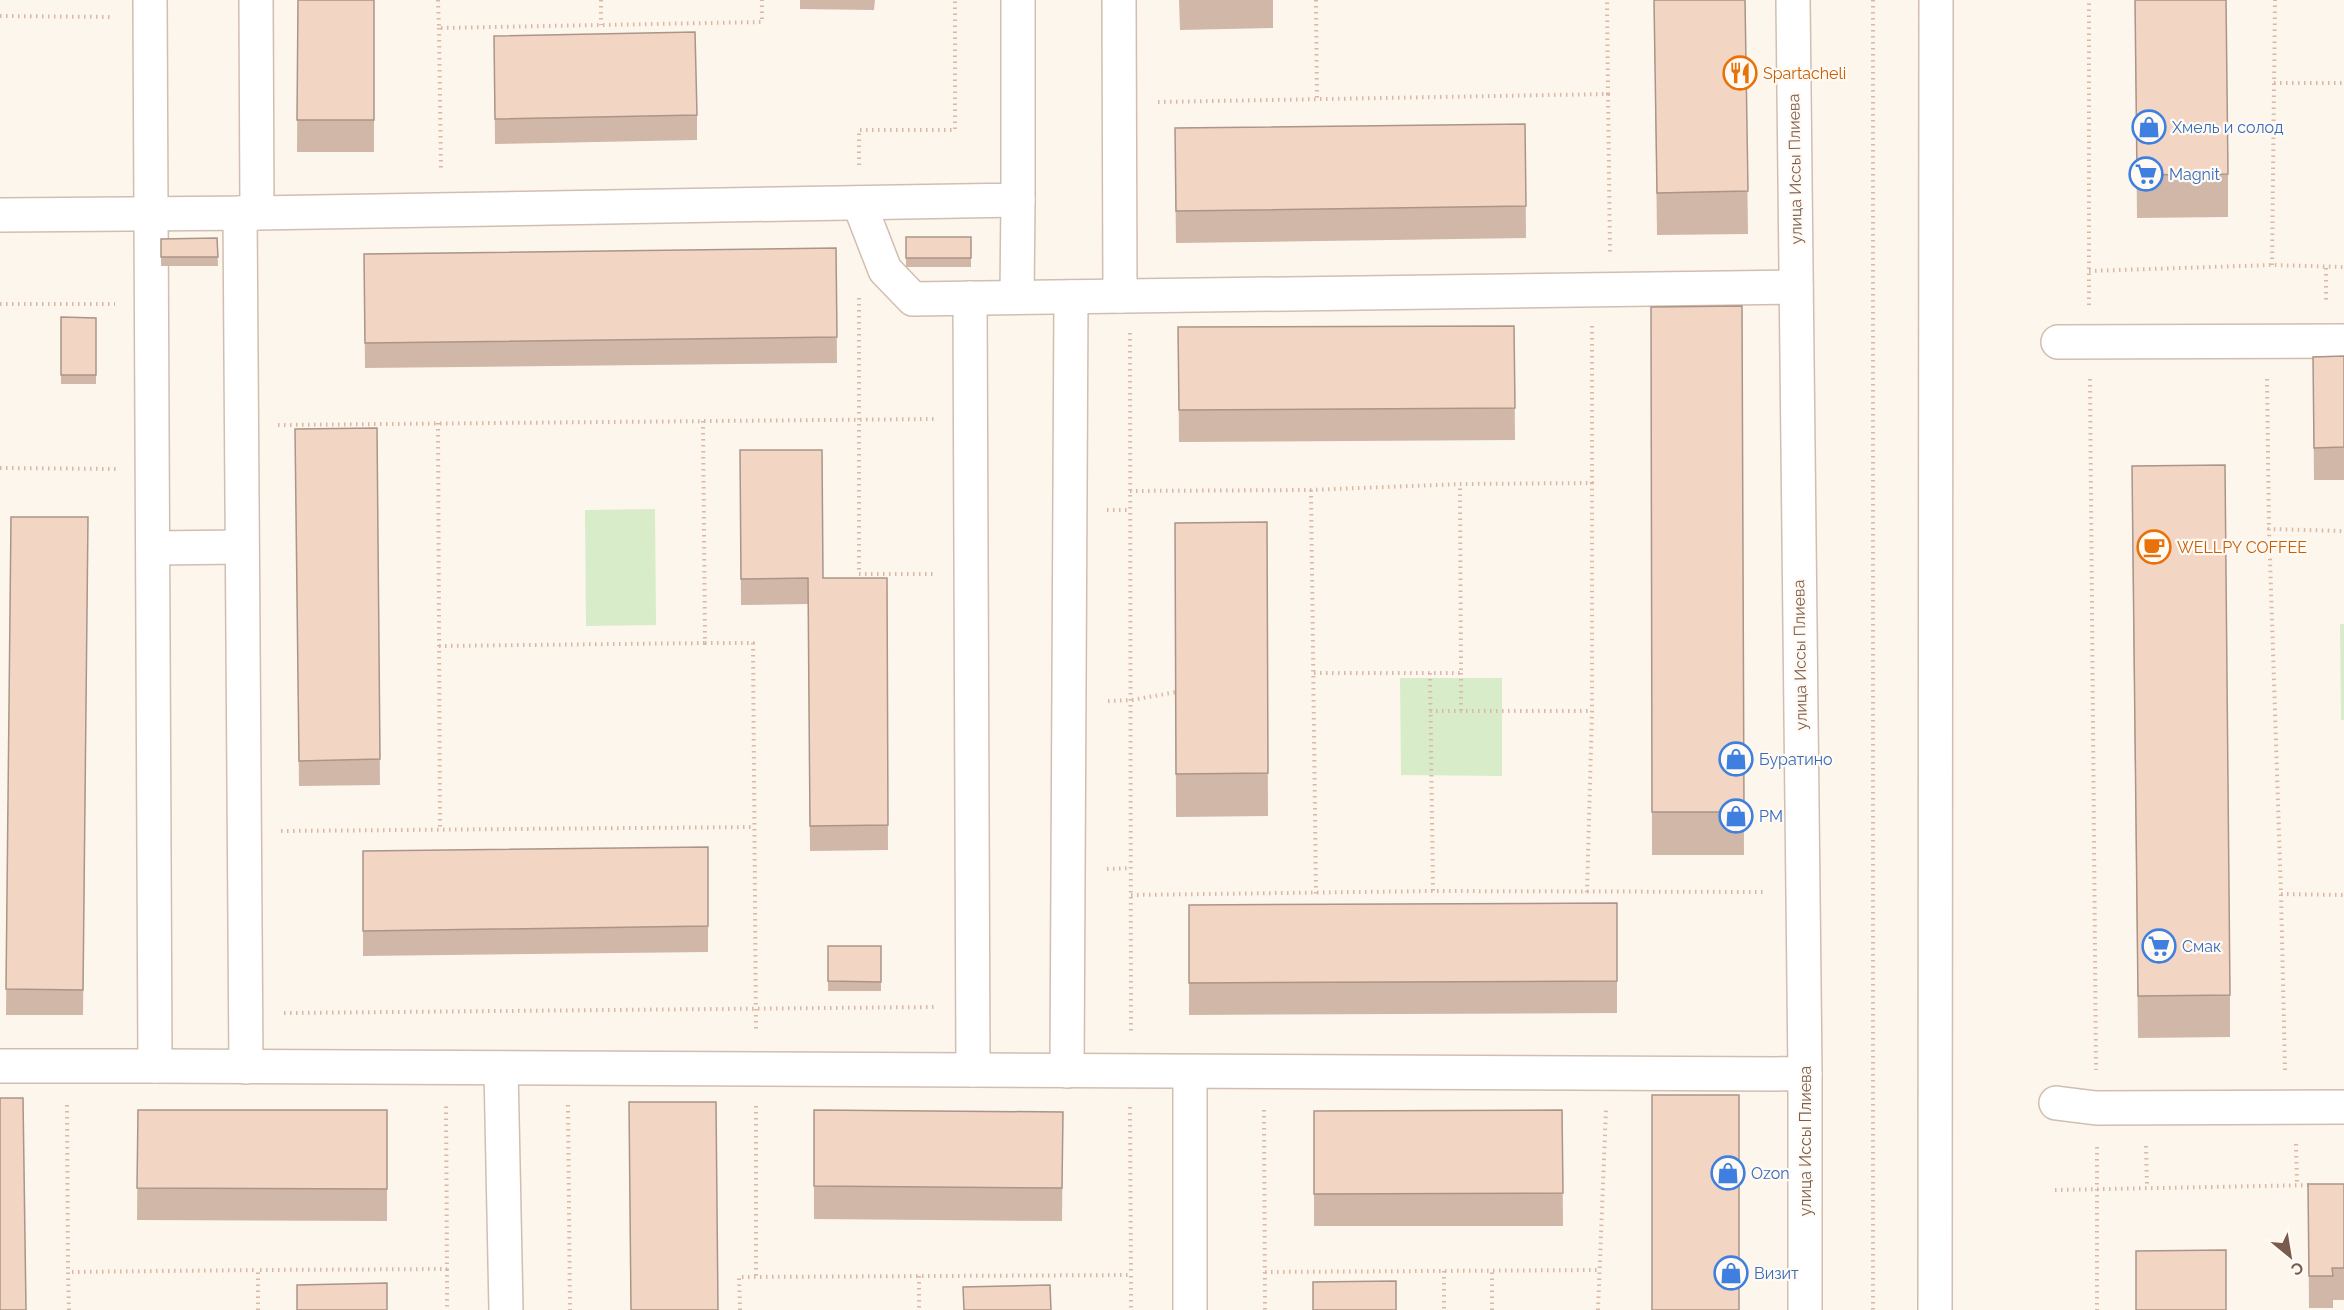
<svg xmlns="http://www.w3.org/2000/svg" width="2344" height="1310" viewBox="0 0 2344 1310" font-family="Raleway,sans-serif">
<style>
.green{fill:#d8ecc9}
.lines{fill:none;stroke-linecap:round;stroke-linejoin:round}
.minor-casing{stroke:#d1beb0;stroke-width:36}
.path{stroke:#d9b8a5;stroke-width:4;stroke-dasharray:1.5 4.5;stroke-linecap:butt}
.minor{stroke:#fff;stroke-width:33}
.wall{fill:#d1b7a8}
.building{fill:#f3d5c3;stroke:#aa9588;stroke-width:1.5}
.labels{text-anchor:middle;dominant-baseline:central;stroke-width:4.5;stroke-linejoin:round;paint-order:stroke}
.food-label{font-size:16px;fill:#c56008;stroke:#fffaf3;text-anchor:start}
.shop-label{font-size:16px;fill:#366cbe;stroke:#fffaf3;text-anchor:start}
.street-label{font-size:16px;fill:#7a5c4d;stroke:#fffaf3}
</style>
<rect width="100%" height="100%" fill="#fdf6ec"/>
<!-- green -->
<g class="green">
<polygon points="655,509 656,625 586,626 585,510"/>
<polygon points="2340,624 2344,624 2344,720 2341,720"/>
<polygon points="1400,678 1502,678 1502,776 1401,775"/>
</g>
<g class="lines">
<!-- minor casing -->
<g class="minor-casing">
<g id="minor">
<polyline points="256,0 257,213"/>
<polyline points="1119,0 1120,296"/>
<polyline points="1793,0 1805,1074 1805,1310"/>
<polyline points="859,203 885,270 913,299 1796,287"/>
<polyline points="240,213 246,1067"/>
<polyline points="0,215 257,213 1018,200 1018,0"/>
<polyline points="1017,297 1018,200"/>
<polyline points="2058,342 2344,341"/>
<polyline points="153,548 242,547"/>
<polyline points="0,1066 155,1066 150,0"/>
<polyline points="155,1066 973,1070 970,298"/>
<polyline points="501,1068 506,1310"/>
<polyline points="973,1070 1805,1074"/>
<polyline points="1067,1071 1071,297"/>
<polyline points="2056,1103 2096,1108 2344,1107"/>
<polyline points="1190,1310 1190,1072"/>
<polyline points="1935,1310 1936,0"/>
</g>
</g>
<!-- path -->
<g class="path">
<polyline points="438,0 439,28 762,22 762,0"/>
<polyline points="601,0 601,25"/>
<polyline points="1316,0 1317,98"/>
<polyline points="1873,0 1873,1310"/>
<polyline points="0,16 113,17"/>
<polyline points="439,28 441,171"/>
<polyline points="2274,83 2344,83"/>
<polyline points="1608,94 1610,252"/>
<polyline points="1158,102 1608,94 1607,0"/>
<polyline points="859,165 859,130 955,130 955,0"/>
<polyline points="2272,265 2275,0"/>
<polyline points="2326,268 2326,303"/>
<polyline points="2089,271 2272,265 2344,267"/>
<polyline points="859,298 859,574 933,574"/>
<polyline points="0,304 115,304"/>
<polyline points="2089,305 2089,0"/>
<polyline points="1592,326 1592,483"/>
<polyline points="1130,333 1131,1034"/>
<polyline points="2090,379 2096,1070"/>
<polyline points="2267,379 2269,529"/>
<polyline points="703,421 705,643 753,643 756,1032"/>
<polyline points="438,423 440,830"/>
<polyline points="278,425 934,419"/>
<polyline points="0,468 116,469"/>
<polyline points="1311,490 1316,894"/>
<polyline points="1130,491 1311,490 1460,484 1592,483 1592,711 1587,893"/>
<polyline points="1107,510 1130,510"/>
<polyline points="439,646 705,643"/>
<polyline points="1314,673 1461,673 1460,484"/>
<polyline points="1430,673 1433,891"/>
<polyline points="1461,673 1461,711"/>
<polyline points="1108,701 1132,700 1176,692"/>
<polyline points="1430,711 1592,711"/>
<polyline points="281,831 755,827"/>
<polyline points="1107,869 1131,868"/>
<polyline points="2281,894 2344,895"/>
<polyline points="1131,895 1433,891 1766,892"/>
<polyline points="284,1013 936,1007"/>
<polyline points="2285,1070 2281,894 2269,529 2344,531"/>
<polyline points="67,1105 68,1272"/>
<polyline points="568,1105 570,1310"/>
<polyline points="756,1106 756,1277"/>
<polyline points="1130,1107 1131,1275"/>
<polyline points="1264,1110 1265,1310"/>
<polyline points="2296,1144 2297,1185"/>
<polyline points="2146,1146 2147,1187"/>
<polyline points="2097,1147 2097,1310"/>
<polyline points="2055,1190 2313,1185"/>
<polyline points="447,1269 447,1310"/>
<polyline points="1444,1271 1444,1310"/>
<polyline points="1265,1272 1599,1270"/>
<polyline points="919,1276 919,1310"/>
<polyline points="69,1310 68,1272 258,1270"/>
<polyline points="258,1310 258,1270 447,1269 446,1105"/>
<polyline points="740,1310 739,1277 1131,1275 1131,1310"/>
<polyline points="1492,1310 1492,1271"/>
<polyline points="1598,1310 1606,1110"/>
</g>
<!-- minor -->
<use href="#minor" class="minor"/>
</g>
<!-- wall -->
<g class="wall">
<polygon points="298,0 374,0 374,152 297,152"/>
<polygon points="800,0 875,0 874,10 800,9"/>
<polygon points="1179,0 1273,0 1273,28 1180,30"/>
<polygon points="1654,0 1745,0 1748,234 1657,235"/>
<polygon points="2135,0 2228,174 2228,217 2137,218"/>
<polygon points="494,36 697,115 697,140 495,144"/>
<polygon points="1525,124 1526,238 1176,243 1175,161"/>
<rect x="906" y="237" width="65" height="30"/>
<polygon points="217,238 218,266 161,266 161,239"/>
<polygon points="836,248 837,363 365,368 364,254"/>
<polygon points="1742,306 1744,855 1652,855 1651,307"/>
<polygon points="61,317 96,318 96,384 61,384"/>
<polygon points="1514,326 1515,440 1179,442 1178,327"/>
<polygon points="2344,356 2344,480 2314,480 2313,357"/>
<polygon points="377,428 380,785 299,786 295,429"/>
<polygon points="740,450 823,578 887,578 888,850 810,851 808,604 741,605"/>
<polygon points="2132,509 2230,995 2230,1037 2138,1038"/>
<polygon points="11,517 88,517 83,1015 6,1015"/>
<polygon points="1267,522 1268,816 1176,817 1175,523"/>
<polygon points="363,851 708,926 708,952 363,956"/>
<polygon points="1617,903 1617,1013 1189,1015 1189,905"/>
<rect x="828" y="946" width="53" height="45"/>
<polygon points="138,1110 387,1110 387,1221 137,1220"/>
<polygon points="814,1110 1063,1112 1062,1221 814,1219"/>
<polygon points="1562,1110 1563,1226 1314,1226 1314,1111"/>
<polygon points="2308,1184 2344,1184 2344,1300 2333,1300 2333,1308 2309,1308"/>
</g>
<!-- building -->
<g class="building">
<polygon points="298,0 374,0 374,120 297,120"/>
<polygon points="1654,0 1745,0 1748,191 1657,193"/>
<polygon points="2135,0 2226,0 2228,174 2137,175"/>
<polygon points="695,32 697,115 495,119 494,36"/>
<polygon points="1525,124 1526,206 1176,211 1175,128"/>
<rect x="906" y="237" width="65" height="21"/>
<polygon points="217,238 218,257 161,257 161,239"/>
<polygon points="836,248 837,337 365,343 364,254"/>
<polygon points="1742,306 1744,812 1652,812 1651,307"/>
<polygon points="61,317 96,318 96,375 61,375"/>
<polygon points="1514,326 1515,408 1179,410 1178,327"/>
<polygon points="2344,356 2344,447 2314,448 2313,357"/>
<polygon points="377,428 380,759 299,761 295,429"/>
<polygon points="740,450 822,450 823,578 887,578 888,825 810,826 808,578 741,579"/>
<polygon points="2225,465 2230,995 2138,996 2132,466"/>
<polygon points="11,517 88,517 83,990 6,989"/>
<polygon points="1267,522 1268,773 1176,774 1175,523"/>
<polygon points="708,847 708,926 363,931 363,851"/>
<polygon points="1617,903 1617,981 1189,983 1189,905"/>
<polygon points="828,946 881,946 881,982 828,981"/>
<rect x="1652" y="1095" width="87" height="215"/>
<polygon points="0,1098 23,1098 26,1310 0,1310"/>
<polygon points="629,1102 716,1102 718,1310 631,1310"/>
<polygon points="138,1110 387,1110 387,1189 137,1188"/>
<polygon points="814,1110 1063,1112 1062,1188 814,1186"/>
<polygon points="1562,1110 1563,1193 1314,1194 1314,1111"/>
<polygon points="2308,1184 2344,1184 2344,1268 2332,1268 2333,1276 2309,1276"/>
<polygon points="2226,1250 2226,1310 2136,1310 2136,1251"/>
<polygon points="1396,1281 1396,1310 1313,1310 1313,1282"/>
<polygon points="387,1283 387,1310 297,1310 297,1285"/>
<polygon points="1050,1285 1051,1310 964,1310 963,1287"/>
</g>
<!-- icons -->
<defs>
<g id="restaurant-ring" transform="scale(1.725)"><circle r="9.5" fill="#fffaf3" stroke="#e8710a" stroke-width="1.5"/><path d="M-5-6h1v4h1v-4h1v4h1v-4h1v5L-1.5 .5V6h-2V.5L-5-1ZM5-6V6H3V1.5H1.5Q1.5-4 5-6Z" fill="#e8710a"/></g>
<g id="shop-ring" transform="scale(1.725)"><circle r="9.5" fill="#fffaf3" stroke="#3f7fe0" stroke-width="1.5"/><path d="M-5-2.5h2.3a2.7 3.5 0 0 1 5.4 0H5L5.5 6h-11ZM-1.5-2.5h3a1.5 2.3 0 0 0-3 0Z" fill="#3f7fe0"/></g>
<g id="supermarket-ring" transform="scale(1.725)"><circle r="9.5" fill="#fffaf3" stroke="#3f7fe0" stroke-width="1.5"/><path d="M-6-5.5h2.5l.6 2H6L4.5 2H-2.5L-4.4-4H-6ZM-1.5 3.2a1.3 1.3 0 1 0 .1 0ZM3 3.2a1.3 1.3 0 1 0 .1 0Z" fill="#3f7fe0"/></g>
<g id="cafe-ring" transform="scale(1.725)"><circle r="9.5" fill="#fffaf3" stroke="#e8710a" stroke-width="1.5"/><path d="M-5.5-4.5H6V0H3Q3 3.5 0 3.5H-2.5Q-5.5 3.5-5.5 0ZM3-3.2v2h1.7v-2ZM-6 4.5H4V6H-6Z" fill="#e8710a"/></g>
</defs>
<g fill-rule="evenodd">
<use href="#restaurant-ring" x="1740" y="73"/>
<use href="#shop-ring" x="2149" y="127"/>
<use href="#supermarket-ring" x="2146" y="174"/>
<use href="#cafe-ring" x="2154" y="547"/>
<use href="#shop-ring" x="1736" y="759"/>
<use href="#shop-ring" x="1736" y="816"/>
<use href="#supermarket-ring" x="2159" y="946"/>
<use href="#shop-ring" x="1728" y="1173"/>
<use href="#shop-ring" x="1731" y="1273"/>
</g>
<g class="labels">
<!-- food labels -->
<g class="food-label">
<text x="1763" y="73">Spartacheli</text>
<text x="2177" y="547">WELLPY COFFEE</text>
</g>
<!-- shop labels -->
<g class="shop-label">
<text x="2172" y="127">Хмель и солод</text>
<text x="2169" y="174">Magnit</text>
<text x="1759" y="759">Буратино</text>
<text x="1759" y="816">PM</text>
<text x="2182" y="946">Смак</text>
<text x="1751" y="1173">Ozon</text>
<text x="1754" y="1273">Визит</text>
</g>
<!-- street labels -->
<g class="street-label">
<text transform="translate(1795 169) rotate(-91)">улица Иссы Плиева</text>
<text transform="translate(1800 655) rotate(-91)">улица Иссы Плиева</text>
<text transform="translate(1805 1141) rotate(-90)">улица Иссы Плиева</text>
</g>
</g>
<!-- north arrow -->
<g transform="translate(2290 1256) rotate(150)" stroke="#fffaf3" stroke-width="4.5" paint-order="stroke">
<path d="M0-4.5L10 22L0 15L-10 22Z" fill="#7a5c4d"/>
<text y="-9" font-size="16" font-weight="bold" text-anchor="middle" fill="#7a5c4d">С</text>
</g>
</svg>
